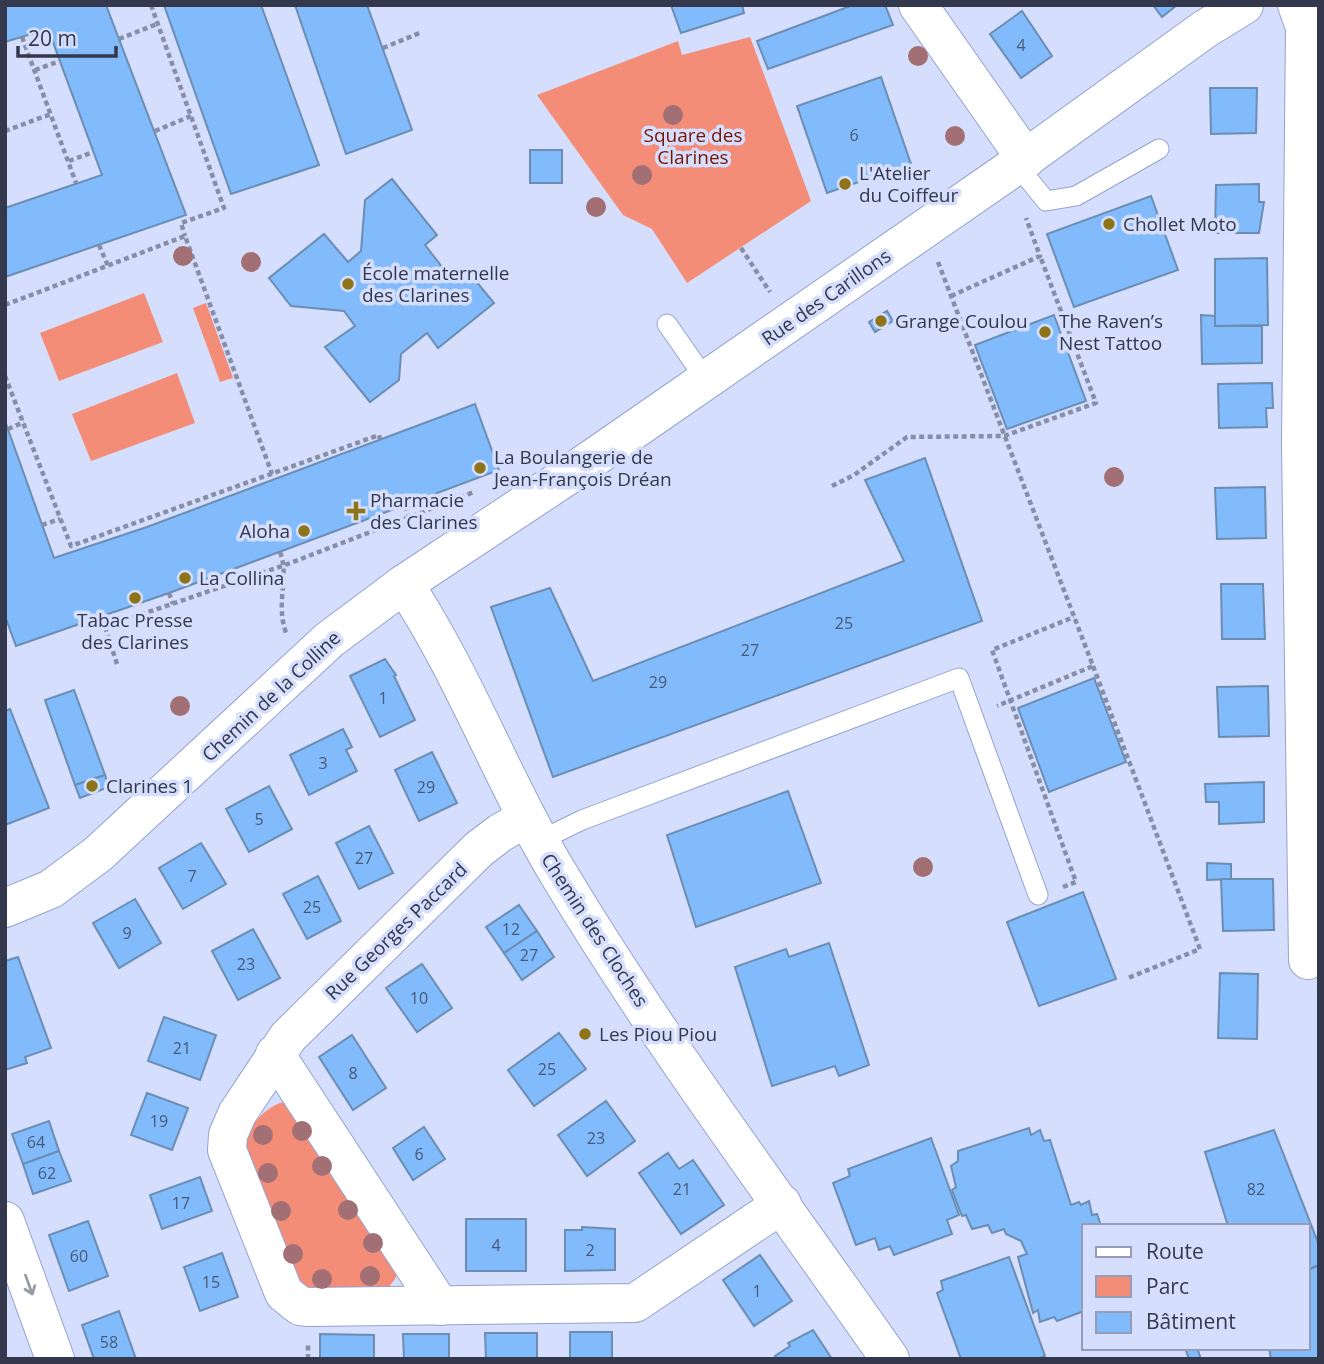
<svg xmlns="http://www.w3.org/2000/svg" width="1324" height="1364" viewBox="0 0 1324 1364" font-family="'Open Sans',sans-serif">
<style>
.green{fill:#f48d78}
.building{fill:#82bbfb;stroke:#6b8db4;stroke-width:2}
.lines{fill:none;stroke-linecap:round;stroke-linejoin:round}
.service-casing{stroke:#95a2d1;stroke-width:21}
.minor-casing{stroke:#95a2d1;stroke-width:40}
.path{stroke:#878ea7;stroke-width:4.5;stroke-dasharray:5 3.5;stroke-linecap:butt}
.service{stroke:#fff;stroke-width:19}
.minor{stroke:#fff;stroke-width:38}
.tree{fill:#a16f74}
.oneway{stroke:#999ca6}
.poi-dot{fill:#8d7418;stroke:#d5defc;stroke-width:2.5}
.labels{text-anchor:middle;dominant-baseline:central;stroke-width:7;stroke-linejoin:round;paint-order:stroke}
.number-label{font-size:16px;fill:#475978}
.park-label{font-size:19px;fill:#771504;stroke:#d5defc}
.poi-label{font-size:19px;fill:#33384c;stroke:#d5defc;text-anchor:start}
.street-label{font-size:19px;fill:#33384c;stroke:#d5defc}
</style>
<rect width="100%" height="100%" fill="#d5defc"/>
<!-- green -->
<g class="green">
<polygon points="750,37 811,201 687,283 652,229 623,215 537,95 678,41 682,55"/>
<polygon points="144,293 163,342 59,381 40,333"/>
<polygon points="206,303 233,378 220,382 193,308"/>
<polygon points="177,373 195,423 91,461 72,414"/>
<path d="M283 1102 293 1105 400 1267 395 1279 387 1289 377 1294 297 1287 242 1145C249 1127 263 1108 283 1102Z"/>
</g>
<!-- building -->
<g class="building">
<polygon points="5,5 106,5 186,215 5,277 5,208 102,175 48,29 5,42"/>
<polygon points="164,5 261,5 319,165 231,194"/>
<polygon points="295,5 367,5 412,130 346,154"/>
<polygon points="671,5 742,5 744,13 681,33"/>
<polygon points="853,5 885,5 893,25 768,69 757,41"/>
<polygon points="1153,5 1177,5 1162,17"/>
<polygon points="1022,11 1052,56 1021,78 990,34"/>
<polygon points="881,77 911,164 827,193 797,106"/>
<polygon points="1210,88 1257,88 1256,133 1211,134"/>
<rect x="530" y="150" width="32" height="33"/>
<polygon points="392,179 437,235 425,245 446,272 471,275 494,303 438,348 427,333 401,354 399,380 370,402 325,347 355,326 344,311 291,306 269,278 324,234 348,262 361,251 365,200"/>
<polygon points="1259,184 1259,202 1264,202 1259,233 1215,233 1216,185"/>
<polygon points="1151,196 1178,270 1074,307 1047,234"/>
<polygon points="1267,258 1268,325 1215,326 1215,259"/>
<polygon points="887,311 893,321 875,332 869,322"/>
<polygon points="1054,315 1086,401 1007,429 975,345"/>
<polygon points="1201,315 1215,316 1215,326 1262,326 1262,363 1202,364"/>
<polygon points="1272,383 1273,408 1266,408 1267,427 1219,428 1218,384"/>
<polygon points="475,404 499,470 169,593 16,646 5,616 5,421 54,558 147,527"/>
<polygon points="925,458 982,621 553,777 491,607 550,588 593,681 904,561 865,480"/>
<polygon points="1265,487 1266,538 1217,539 1215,488"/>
<polygon points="1221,584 1263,584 1265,639 1222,639"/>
<polygon points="385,659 396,675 394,676 415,720 380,737 350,676"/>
<polygon points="1094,678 1126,762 1049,792 1018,708"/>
<polygon points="1268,686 1269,736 1219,737 1217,687"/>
<polygon points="74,690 105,775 75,785 45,700"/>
<polygon points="10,709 49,808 5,825 5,711"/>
<polygon points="343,729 352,747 346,750 357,771 309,795 290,755"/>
<polygon points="432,752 457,803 419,821 395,770"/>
<polygon points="105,775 109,787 80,798 75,785"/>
<polygon points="1264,782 1264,822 1219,824 1219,802 1206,802 1205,784"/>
<polygon points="269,786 292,829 249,852 226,809"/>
<polygon points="788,791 821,883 696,927 667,835"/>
<polygon points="369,826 393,873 359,889 336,843"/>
<polygon points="201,843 226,884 183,909 159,868"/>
<polygon points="1207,863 1231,864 1231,879 1207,880"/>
<polygon points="318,876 341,921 307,939 283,894"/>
<polygon points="1221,879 1273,879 1274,930 1223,931"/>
<polygon points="1083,892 1116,979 1039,1006 1007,922"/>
<polygon points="135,899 161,943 119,968 93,923"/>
<polygon points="519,905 537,931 504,953 486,927"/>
<polygon points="253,929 280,978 238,1000 212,951"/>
<polygon points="537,931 554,957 522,980 504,953"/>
<polygon points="829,943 869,1065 839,1076 835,1066 772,1086 735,967 786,949 789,957"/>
<polygon points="18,957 51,1048 25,1057 27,1063 5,1070 5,961"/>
<polygon points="422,964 452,1008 417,1032 386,988"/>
<polygon points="1220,973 1258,974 1257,1039 1218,1038"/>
<polygon points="164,1017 216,1035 200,1080 148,1061"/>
<polygon points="559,1033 586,1069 534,1106 508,1070"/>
<polygon points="352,1035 386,1088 353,1110 319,1057"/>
<polygon points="147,1093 188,1108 172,1150 131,1135"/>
<polygon points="606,1101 635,1141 587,1176 558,1135"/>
<polygon points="49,1121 59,1151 23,1164 12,1134"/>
<polygon points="424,1127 445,1159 413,1180 393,1148"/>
<polygon points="1029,1128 1031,1135 1040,1130 1044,1141 1050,1140 1071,1205 1079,1202 1081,1205 1089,1201 1092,1215 1097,1214 1101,1226 1084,1226 1084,1311 1057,1321 1054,1317 1040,1322 1038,1310 1033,1313 1018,1257 1027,1254 1021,1241 1006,1234 1004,1229 992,1233 988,1225 972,1229 966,1215 962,1216 952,1190 956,1187 951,1166 958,1161 958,1151"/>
<polygon points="1274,1130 1319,1245 1319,1265 1308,1270 1308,1226 1228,1226 1205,1152"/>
<polygon points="931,1138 959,1215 947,1220 952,1234 894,1255 890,1246 879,1250 875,1238 856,1245 833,1183 850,1176 848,1169"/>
<polygon points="59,1151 71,1181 33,1194 23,1164"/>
<polygon points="668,1153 679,1169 693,1160 724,1205 681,1234 639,1173"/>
<polygon points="200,1177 212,1211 162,1229 150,1195"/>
<rect x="466" y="1219" width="60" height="52"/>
<polygon points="88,1221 108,1276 69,1291 49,1235"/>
<polygon points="582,1227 615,1229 615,1270 565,1271 565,1230 582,1230"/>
<polygon points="222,1253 238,1297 200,1311 184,1267"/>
<polygon points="760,1255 792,1301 754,1326 723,1280"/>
<polygon points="1009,1257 1045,1356 1037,1359 961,1359 937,1293 943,1290 941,1281"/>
<polygon points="1319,1265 1319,1359 1271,1359 1269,1348 1308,1348 1308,1270"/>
<polygon points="119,1311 136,1359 94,1359 82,1325"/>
<polygon points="813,1330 832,1359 777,1359 775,1356 790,1346 788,1343"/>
<rect x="570" y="1332" width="42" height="27"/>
<polygon points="485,1333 537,1333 537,1359 486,1359"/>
<polygon points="320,1334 374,1335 374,1359 320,1359"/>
<polygon points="403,1334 449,1334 449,1359 404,1359"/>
<polygon points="1185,1348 1197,1348 1201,1359 1189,1359"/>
</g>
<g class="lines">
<!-- service casing -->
<g class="service-casing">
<g id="service">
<polyline points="1017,165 1046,201 1076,196 1159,149"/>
<polyline points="667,324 706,380"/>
<polyline points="539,841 582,820 959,678 1038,895"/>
</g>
</g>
<!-- minor casing -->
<g class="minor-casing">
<g id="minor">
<polyline points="918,5 1026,159"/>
<polyline points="1297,5 1305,27 1301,443 1308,960"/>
<path d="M404 584C465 676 503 783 561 878 661 1044 779 1200 890 1359"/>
<polyline points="526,818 500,833 479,849 288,1037 237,1114 228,1135 227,1150 284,1293 300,1306 309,1307 635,1303 782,1204"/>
<polyline points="5,908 51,889 98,854 329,640 404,584 576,470 1008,171 1205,29 1244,5"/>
<polyline points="275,1054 440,1306"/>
<polyline points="5,1221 55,1359"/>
</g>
</g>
<!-- path -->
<g class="path">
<polyline points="151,5 224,208 181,223 185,236"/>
<polyline points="22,37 76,183"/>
<polyline points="119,39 157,24"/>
<polyline points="383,48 422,32"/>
<polyline points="35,70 60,61"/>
<polyline points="5,131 51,114"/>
<polyline points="155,131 191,116"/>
<polyline points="69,161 93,152"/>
<polyline points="99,245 108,266"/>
<polyline points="741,248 770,292"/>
<polyline points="938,262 1093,666 997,706"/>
<polyline points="951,296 1040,256 1026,218"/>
<polyline points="5,305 185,236 272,474"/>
<polyline points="5,376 71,546 379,435 380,439"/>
<polyline points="8,429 24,422"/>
<polyline points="832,486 854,475 907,437 1004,436 1096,403 1040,256"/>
<polyline points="405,506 409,517"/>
<polyline points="42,525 60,519"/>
<path d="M280 552C290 578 275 602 286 633"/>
<polyline points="169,593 173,604"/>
<polyline points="117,664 105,627 285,565 474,492"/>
<polyline points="1093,666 1200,949 1128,978"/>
<polyline points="1063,887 1076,882 992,650 1074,617"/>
<polyline points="308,1359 308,1342"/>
</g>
<!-- service -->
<use href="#service" class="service"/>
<!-- minor -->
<use href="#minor" class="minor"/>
</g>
<!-- trees -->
<g class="tree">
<circle cx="918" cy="56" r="10"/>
<circle cx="673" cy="115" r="10"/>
<circle cx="955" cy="136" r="10"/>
<circle cx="642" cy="175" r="10"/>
<circle cx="596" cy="207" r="10"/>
<circle cx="183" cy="256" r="10"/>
<circle cx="251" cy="262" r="10"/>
<circle cx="1114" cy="477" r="10"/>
<circle cx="180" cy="706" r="10"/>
<circle cx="923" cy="867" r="10"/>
<circle cx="302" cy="1131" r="10"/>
<circle cx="263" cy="1135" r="10"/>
<circle cx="322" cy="1166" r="10"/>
<circle cx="268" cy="1173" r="10"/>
<circle cx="348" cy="1210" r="10"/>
<circle cx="281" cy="1211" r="10"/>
<circle cx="373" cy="1243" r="10"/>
<circle cx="293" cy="1254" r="10"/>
<circle cx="370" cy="1276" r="10"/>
<circle cx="322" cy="1279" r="10"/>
</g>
<!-- one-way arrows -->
<defs><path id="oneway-shaft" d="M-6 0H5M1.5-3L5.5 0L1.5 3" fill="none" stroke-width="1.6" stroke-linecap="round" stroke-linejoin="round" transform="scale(1.75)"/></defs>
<use class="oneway" href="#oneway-shaft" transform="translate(29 1285) rotate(70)"/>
<!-- markers -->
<g class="poi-dot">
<circle cx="845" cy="184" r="7"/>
<circle cx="1109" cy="224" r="7"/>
<circle cx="348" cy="284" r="7"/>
<circle cx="881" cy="321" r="7"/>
<circle cx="1045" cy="332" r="7"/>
<circle cx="480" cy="468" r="7"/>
<path d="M352.5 500.5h7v7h7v7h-7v7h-7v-7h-7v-7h7z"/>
<circle cx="304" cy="531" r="7"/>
<circle cx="185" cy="578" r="7"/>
<circle cx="135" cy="598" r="7"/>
<circle cx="92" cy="786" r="7"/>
<circle cx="585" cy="1034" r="7"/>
</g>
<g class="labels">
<!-- number labels -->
<g class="number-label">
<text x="1021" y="45">4</text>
<text x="854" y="135">6</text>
<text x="844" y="623">25</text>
<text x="750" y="650">27</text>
<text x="658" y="682">29</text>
<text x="383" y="698">1</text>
<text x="323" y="763">3</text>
<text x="426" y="787">29</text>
<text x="259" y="819">5</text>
<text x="364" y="858">27</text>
<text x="192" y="876">7</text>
<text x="312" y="907">25</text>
<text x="511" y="929">12</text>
<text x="127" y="933">9</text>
<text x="529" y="955">27</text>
<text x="246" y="964">23</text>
<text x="419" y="998">10</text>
<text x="182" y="1048">21</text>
<text x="547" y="1069">25</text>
<text x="353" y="1073">8</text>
<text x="159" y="1121">19</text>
<text x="596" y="1138">23</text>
<text x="36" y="1142">64</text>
<text x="419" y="1154">6</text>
<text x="47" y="1173">62</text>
<text x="682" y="1189">21</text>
<text x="1256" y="1189">82</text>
<text x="181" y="1203">17</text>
<text x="496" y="1245">4</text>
<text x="590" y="1250">2</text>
<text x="79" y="1256">60</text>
<text x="211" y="1282">15</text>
<text x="757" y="1291">1</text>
<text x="109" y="1342">58</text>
</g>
<!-- park labels -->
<g class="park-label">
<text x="693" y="135">Square des<tspan x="693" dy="22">Clarines</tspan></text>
</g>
<!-- poi labels -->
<g class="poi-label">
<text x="859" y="173">L'Atelier<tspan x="859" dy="22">du Coiffeur</tspan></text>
<text x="1123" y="224">Chollet Moto</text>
<text x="362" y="273">École maternelle<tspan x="362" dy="22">des Clarines</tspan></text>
<text x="895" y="321">Grange Coulou</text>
<text x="1059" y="321">The Raven’s<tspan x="1059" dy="22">Nest Tattoo</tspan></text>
<text x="494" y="457">La Boulangerie de<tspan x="494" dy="22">Jean-François Dréan</tspan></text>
<text x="370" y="500">Pharmacie<tspan x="370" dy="22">des Clarines</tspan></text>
<text x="290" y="531" text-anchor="end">Aloha</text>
<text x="199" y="578">La Collina</text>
<text x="135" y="620" text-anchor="middle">Tabac Presse<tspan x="135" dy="22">des Clarines</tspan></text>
<text x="106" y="786">Clarines 1</text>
<text x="599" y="1034">Les Piou Piou</text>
</g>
<!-- street labels -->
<g class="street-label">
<text transform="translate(826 297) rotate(-35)">Rue des Carillons</text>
<text transform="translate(271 696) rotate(-43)">Chemin de la Colline</text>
<text transform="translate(595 930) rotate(57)">Chemin des Cloches</text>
<text transform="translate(396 931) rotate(-44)">Rue Georges Paccard</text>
</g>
</g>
<!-- border -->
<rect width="1324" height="1364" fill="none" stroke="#33384c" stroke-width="14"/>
<!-- legend -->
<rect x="1082" y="1224" width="228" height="126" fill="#d5defc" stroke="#949cb6" stroke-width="2"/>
<rect x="1096" y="1247" width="35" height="10" fill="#ffffff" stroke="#949cb6" stroke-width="2"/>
<text x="1146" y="1259" font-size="21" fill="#33384c">Route</text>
<rect x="1096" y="1276" width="35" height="21" fill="#f48d78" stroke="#949cb6" stroke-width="2"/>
<text x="1146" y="1294" font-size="21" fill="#33384c">Parc</text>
<rect x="1096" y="1312" width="35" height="21" fill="#82bbfb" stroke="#949cb6" stroke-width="2"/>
<text x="1146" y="1329" font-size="21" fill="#33384c">Bâtiment</text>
<!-- scale -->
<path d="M18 46v10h98v-10" fill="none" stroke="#33384c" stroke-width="3.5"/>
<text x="28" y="46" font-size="21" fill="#33384c" stroke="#d5defc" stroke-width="5" paint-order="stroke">20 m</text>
</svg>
